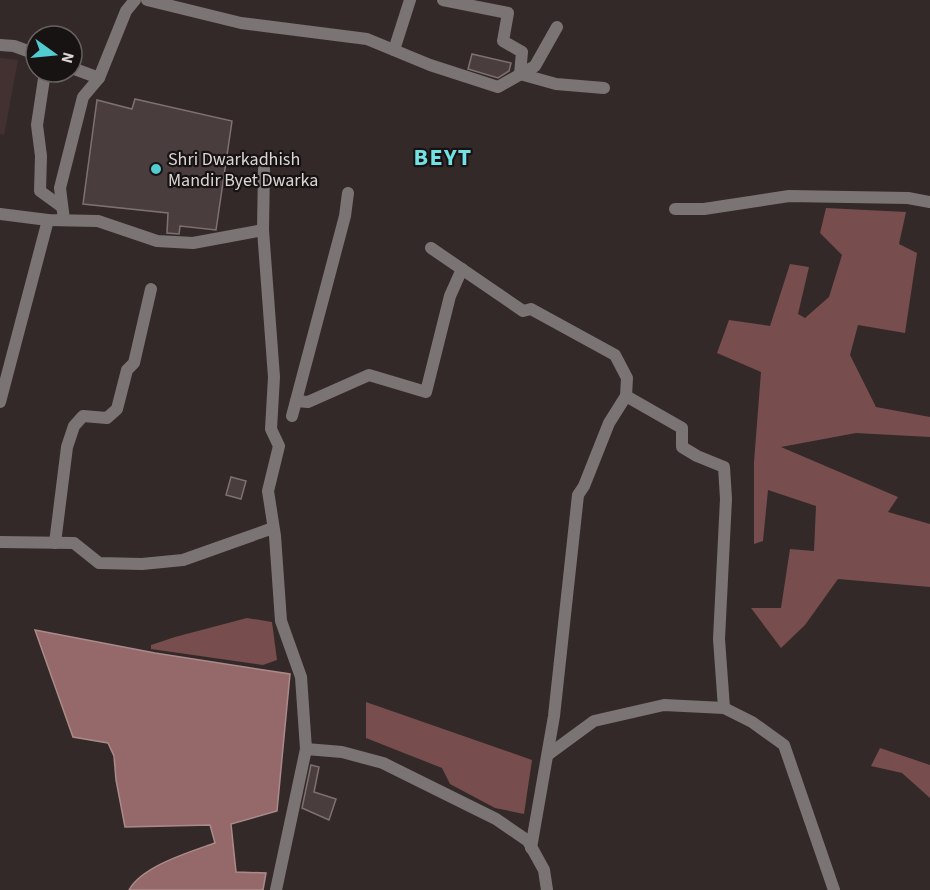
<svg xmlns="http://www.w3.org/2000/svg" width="930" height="890" viewBox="0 0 930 890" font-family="'Source Sans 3',sans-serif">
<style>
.built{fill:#433131}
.forest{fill:#774d4e}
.water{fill:#956969;stroke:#ab8a8a;stroke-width:1.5}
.building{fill:#493d3d;stroke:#7f7171;stroke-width:1.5}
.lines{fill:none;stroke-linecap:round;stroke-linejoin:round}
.minor{stroke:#7b7474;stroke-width:12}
.poi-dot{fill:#52ccd0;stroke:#181313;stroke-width:2}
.labels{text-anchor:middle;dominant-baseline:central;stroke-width:4.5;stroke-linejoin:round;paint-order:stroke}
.poi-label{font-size:18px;fill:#ddd6d6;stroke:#181313;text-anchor:start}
.district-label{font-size:24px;font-weight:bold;letter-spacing:1.5px;fill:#73e0e3;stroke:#181313}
</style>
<rect width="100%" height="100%" fill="#342929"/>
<!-- built -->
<polygon class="built" points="0,58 18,60 4,135 0,134"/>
<!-- forest -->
<g class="forest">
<polygon points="826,208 906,212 899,244 917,253 905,333 858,325 850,355 876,407 930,417 930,437 856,433 781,447 898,497 888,512 930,524 930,587 838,579 805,625 781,648 751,608 781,608 790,549 814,551 816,506 768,490 763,541 754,544 754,462 761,372 717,353 729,320 770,326 790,264 809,267 798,314 805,318 829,297 842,255 820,233"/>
<polygon points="247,618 272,622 277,660 263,665 151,649 151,645 175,637"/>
<polygon points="366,702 532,760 524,814 495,808 450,784 442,768 366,738"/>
<polygon points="880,748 930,765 930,798 902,773 871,766"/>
</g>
<!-- water -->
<path class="water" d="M35 630 155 653 290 674 277 811 231 824 236 872 266 873 263 890H129C142 866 190 852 215 843L210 825 125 827 116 780 114 756 108 743 73 737Z"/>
<!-- building -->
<g class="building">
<polygon points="472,54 511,63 509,71 498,78 468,69"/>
<polygon points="135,99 232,121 216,230 180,226 179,234 167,233 168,213 83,204 97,100 132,109"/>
<polygon points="231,477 246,481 241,499 226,495"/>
<polygon points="311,765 319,767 314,792 336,799 329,820 302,808"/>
</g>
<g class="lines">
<!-- minor -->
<g class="minor">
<polyline points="147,0 241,23 367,39 430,65 498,87 535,66 557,27"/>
<polyline points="443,0 508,13 503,41 522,52 520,74 556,84 604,88"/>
<polyline points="0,45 14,46 36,54"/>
<polyline points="394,50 410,0"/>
<polyline points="72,68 99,78"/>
<polyline points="45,72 37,125 41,156 40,191 62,207"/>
<polyline points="264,169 263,230 274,377 271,429 279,446 268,491 275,536 281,621 301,677 306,749 276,890"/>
<polyline points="675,209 704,209 789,196 908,198 930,202"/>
<polyline points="0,214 48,220 98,221 157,241 193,243 263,230"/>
<polyline points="64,220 60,188 83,97 99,78 126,11 135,0"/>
<polyline points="431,248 523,311 531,309 615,355 627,378 626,396 609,423 584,486 578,495 554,716 531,848"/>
<polyline points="626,396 682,428 682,447 697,456 724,467 726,499 719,639 724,708"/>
<polyline points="296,401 308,402 369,375 426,392 450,296 462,269"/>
<polyline points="0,402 48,220"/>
<polyline points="292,416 345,216 348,193"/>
<polyline points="0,542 74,543 99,563 142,564 183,560 273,528"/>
<polyline points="55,543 67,447 74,426 83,416 107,418 117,409 127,370 134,363 151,289"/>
<polyline points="306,749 342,752 383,763 496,819 528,841 544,870 547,890"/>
<polyline points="549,754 594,721 664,705 724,708 752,722 784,745 834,890"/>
</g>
</g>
<!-- markers -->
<circle class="poi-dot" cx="156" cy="169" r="6"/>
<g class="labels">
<!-- poi labels -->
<g class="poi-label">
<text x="168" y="159">Shri Dwarkadhish<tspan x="168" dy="21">Mandir Byet Dwarka</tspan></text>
</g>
<!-- district labels -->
<g class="district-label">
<text x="443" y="157">BEYT</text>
</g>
</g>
<!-- north arrow -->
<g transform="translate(54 54) rotate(105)"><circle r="28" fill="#181313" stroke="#676161" stroke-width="1.5"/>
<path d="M0-4.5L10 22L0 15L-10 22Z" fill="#52ccd0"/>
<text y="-9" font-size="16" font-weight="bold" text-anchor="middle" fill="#ddd6d6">N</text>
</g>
</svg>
